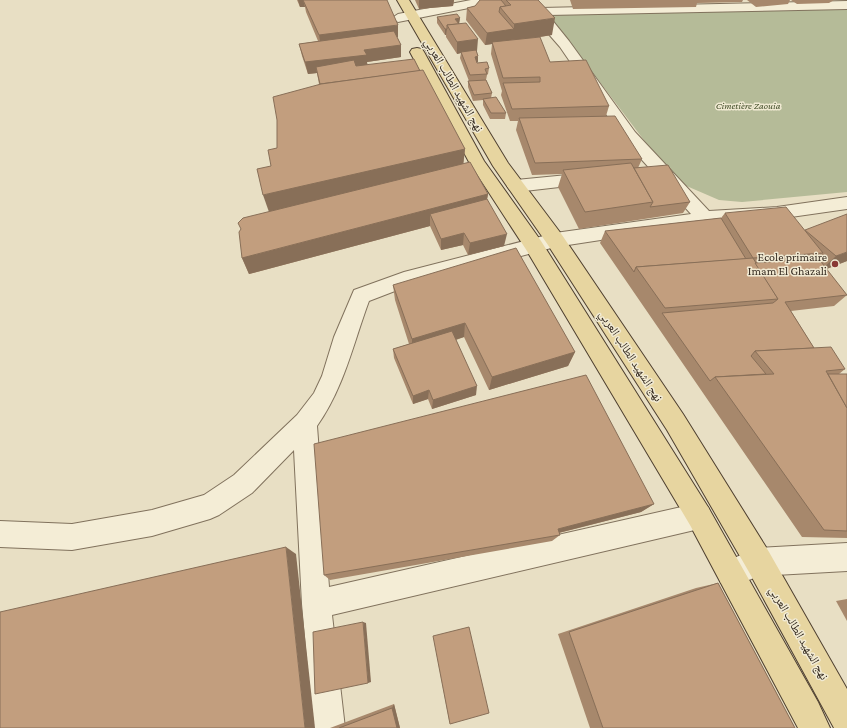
<svg xmlns="http://www.w3.org/2000/svg" width="847" height="728" viewBox="0 0 847 728" font-family="'Crimson Pro','Noto Naskh Arabic',serif">
<style>
.cemetery{fill:#b5bb98}
.lines{fill:none;stroke-linecap:round;stroke-linejoin:round}
.street-casing{stroke:#81725d;stroke-width:2}
.primary-casing{stroke:#4f4030;stroke-width:2}
.street{fill:#f4edd6;fill-rule:evenodd}
.primary{fill:#e7d5a0;fill-rule:evenodd}
.wall{fill:#a7886c}
.shaded-wall{fill:#886f58}
.building{fill:#c29e7e;stroke:#886f58}
.poi-dot{fill:#893834;stroke:#f1ead3;stroke-width:1.5}
.labels{text-anchor:middle;dominant-baseline:central;stroke-width:3;stroke-linejoin:round;paint-order:stroke}
.far-park-label{font-size:10px;font-style:italic;fill:#414d28;stroke:#f1ead3}
.street-label{font-size:12px;fill:#33291f;stroke:#f1ead3}
.poi-label{font-size:12px;fill:#33291f;stroke:#f1ead3;text-anchor:end}
</style>
<rect width="100%" height="100%" fill="#e8dfc4"/>
<!-- cemetery -->
<polygon class="cemetery" points="847,7 847,192 742,202 719,200 675,181 548,14"/>
<g class="lines">
<!-- street casing -->
<g class="street-casing">
<g id="street">
<polygon points="471,0 495,0 489,4 398,22 392,18 398,14"/>
<path d="M519 0H532L541 8 847 1V9L548 15 569 41 635 132 709 211 777 207 847 197V209L777 219 705 224 555 247 408 286 369 301C353 344 344 388 317 426L329 587 699 503 708 507 712 516 708 525 699 529 332 615 345 728H313L302 604 294 450 252 493 219 515 210 519 152 536 72 550 0 547V521L72 524 152 510 204 495 234 475 297 415 314 393 322 376 334 337 354 290 404 272 555 233 691 214 623 139 560 47Z"/>
<polygon points="588,173 594,175 596,179 594,183 516,192 510,190 507,186 510,182 516,180"/>
<polygon points="847,543 847,571 759,576 731,587 721,583 717,573 721,563 759,548"/>
</g>
</g>
<!-- primary casing -->
<g class="primary-casing">
<g id="primary">
<polygon points="397,0 409,0 508,163 562,235 683,414 769,552 847,689 847,728 834,728 749,572 667,430 548,245 493,166"/>
<polygon points="417,48 422,49 424,52 484,161 541,241 708,507 818,702 830,728 798,728 690,525 527,251 469,162 410,52 412,49"/>
</g>
</g>
<!-- street -->
<use href="#street" class="street"/>
<!-- primary -->
<use href="#primary" class="primary"/>
</g>
<!-- wall -->
<g class="wall">
<polygon points="297,0 387,0 398,37 397,37 401,45 401,57 367,62 367,65 420,71 465,149 463,164 488,194 487,199 504,246 468,255 463,245 441,250 430,226 249,274 242,258 290,207 269,212 271,166 277,148 319,84 317,73 308,74 302,56 299,44 318,41 306,12 305,7 300,7"/>
<polygon points="415,0 454,0 453,6 419,9"/>
<polygon points="480,0 538,0 552,35 534,38 550,62 609,106 606,116 642,159 638,168 690,202 683,213 579,229 558,187 562,174 532,175 516,130 518,121 510,121 501,95 502,91 491,54 492,44 485,45 466,20 467,8 475,6"/>
<polygon points="570,0 743,0 742,2 697,3 696,7 573,9"/>
<polygon points="747,0 790,0 788,4 756,7"/>
<polygon points="791,0 834,0 829,3 797,4"/>
<polygon points="437,17 460,18 459,23 477,51 477,63 489,68 488,74 487,75 486,80 492,93 491,98 506,113 505,119 490,119 483,105 483,100 473,101 468,87 468,81 481,80 469,81 460,58 461,53 457,54 446,37 446,35 445,35 437,23"/>
<polygon points="725,213 805,230 847,261 826,269 847,295 834,306 791,311 814,348 845,369 839,374 847,374 847,538 802,537 600,243 605,231 721,218"/>
<polygon points="393,285 575,352 568,366 489,390 464,337 456,340 476,395 432,409 428,399 413,404 394,358 393,349 409,344 395,300"/>
<polygon points="654,504 641,512 559,533 560,535 552,541 330,580 324,575"/>
<polygon points="718,583 795,728 590,728 558,634 696,588"/>
<polygon points="847,599 847,621 836,601"/>
<polygon points="433,636 450,724 449,720"/>
<polygon points="394,704 400,728 330,728"/>
</g>
<!-- shaded-wall -->
<g class="shaded-wall">
<polygon points="298,0 354,0 303,0 305,7 300,7"/>
<polygon points="419,0 454,0 453,6 419,9"/>
<polygon points="460,18 459,24 455,19"/>
<polygon points="555,18 552,35 493,44 492,42 492,44 485,45 487,33 514,29 514,24"/>
<polygon points="398,25 398,37 321,47 319,35"/>
<polygon points="445,29 447,29 446,35 445,35"/>
<polygon points="478,39 477,51 461,52 461,53 457,54 457,42"/>
<polygon points="401,45 401,57 367,62 368,67 316,67 317,73 308,74 305,62 364,50"/>
<polygon points="478,56 478,62 475,63 475,57"/>
<polygon points="465,149 463,167 269,212 263,195"/>
<polygon points="488,194 485,211 430,214 430,226 249,274 242,258"/>
<polygon points="464,233 463,245 441,250 441,239"/>
<polygon points="507,234 504,246 468,255 470,243"/>
<polygon points="847,252 847,261 819,272 836,256"/>
<polygon points="465,323 464,337 412,353 412,339"/>
<polygon points="575,352 568,366 489,390 492,377"/>
<polygon points="477,386 476,395 432,409 433,400"/>
<polygon points="429,390 428,399 413,404 413,396"/>
<polygon points="654,504 641,512 550,535 558,529"/>
<polygon points="286,547 296,554 315,728 305,728"/>
<polygon points="363,622 366,623 371,682 368,683"/>
<polygon points="394,704 400,728 397,728 392,708"/>
</g>
<!-- building -->
<g class="building">
<polygon points="303,0 387,0 398,25 319,35"/>
<polygon points="480,0 501,0 506,6 500,7 499,12 514,29 487,33 467,8 475,6"/>
<polygon points="506,0 538,0 555,18 514,24 500,7 511,5"/>
<polygon points="457,14 460,18 455,19 459,24 447,25 447,29 445,29 437,17"/>
<polygon points="466,23 478,39 457,42 447,25"/>
<polygon points="394,31 401,45 364,50 367,55 305,62 299,44"/>
<polygon points="540,37 550,62 586,60 609,106 512,109 503,83 540,82 540,77 503,78 492,42"/>
<polygon points="476,50 478,56 475,57 477,63 487,62 489,68 485,69 487,74 470,75 461,52"/>
<polygon points="414,59 420,71 320,84 316,67 354,60 356,66"/>
<polygon points="423,70 465,149 263,195 257,169 271,166 268,150 277,148 277,120 273,97 321,84"/>
<polygon points="486,80 492,93 474,95 468,81"/>
<polygon points="496,97 506,113 491,113 483,99"/>
<polygon points="615,116 642,159 535,163 519,118"/>
<polygon points="470,162 488,194 242,258 239,232 241,229 238,223 243,218"/>
<polygon points="631,163 653,202 585,212 563,170"/>
<polygon points="668,165 690,202 650,207 653,202 634,168"/>
<polygon points="487,199 507,234 470,243 464,233 441,239 430,214"/>
<polygon points="786,207 823,253 753,258 725,213"/>
<polygon points="847,214 847,252 836,256 805,230"/>
<polygon points="721,218 746,259 636,267 634,272 605,231"/>
<polygon points="516,248 575,352 492,377 465,323 412,339 393,285"/>
<polygon points="753,258 778,299 665,308 636,267"/>
<polygon points="818,258 847,295 785,302 814,348 755,351 751,356 766,374 715,377 710,381 662,313 773,303 778,299 755,263"/>
<polygon points="452,331 477,386 433,400 429,390 413,396 393,349"/>
<polygon points="831,347 845,369 826,371 847,408 847,531 824,530 715,377 774,374 755,351"/>
<polygon points="828,374 847,374 847,408"/>
<polygon points="586,375 654,504 558,529 560,535 324,575 314,444"/>
<polygon points="286,547 305,728 0,728 0,612"/>
<polygon points="718,583 795,728 603,728 569,632"/>
<polygon points="363,622 368,683 315,694 313,632"/>
<polygon points="469,627 489,713 450,724 433,636"/>
<polygon points="392,708 397,728 339,728"/>
</g>
<!-- markers -->
<circle class="poi-dot" cx="835" cy="264" r="4"/>
<g class="labels">
<!-- far-park labels -->
<g class="far-park-label">
<text x="748" y="105">Cimetière Zaouia</text>
</g>
<!-- street labels -->
<g class="street-label">
<text transform="translate(454 85) rotate(60)">نهج الشهيد الطالب العربي</text>
<text transform="translate(631 356) rotate(57)">نهج الشهيد الطالب العربي</text>
<text transform="translate(799 633) rotate(60)">نهج الشهيد الطالب العربي</text>
</g>
<!-- poi labels -->
<g class="poi-label">
<text x="827" y="257">Ecole primaire<tspan x="827" dy="14">Imam El Ghazali</tspan></text>
</g>
</g>
</svg>
